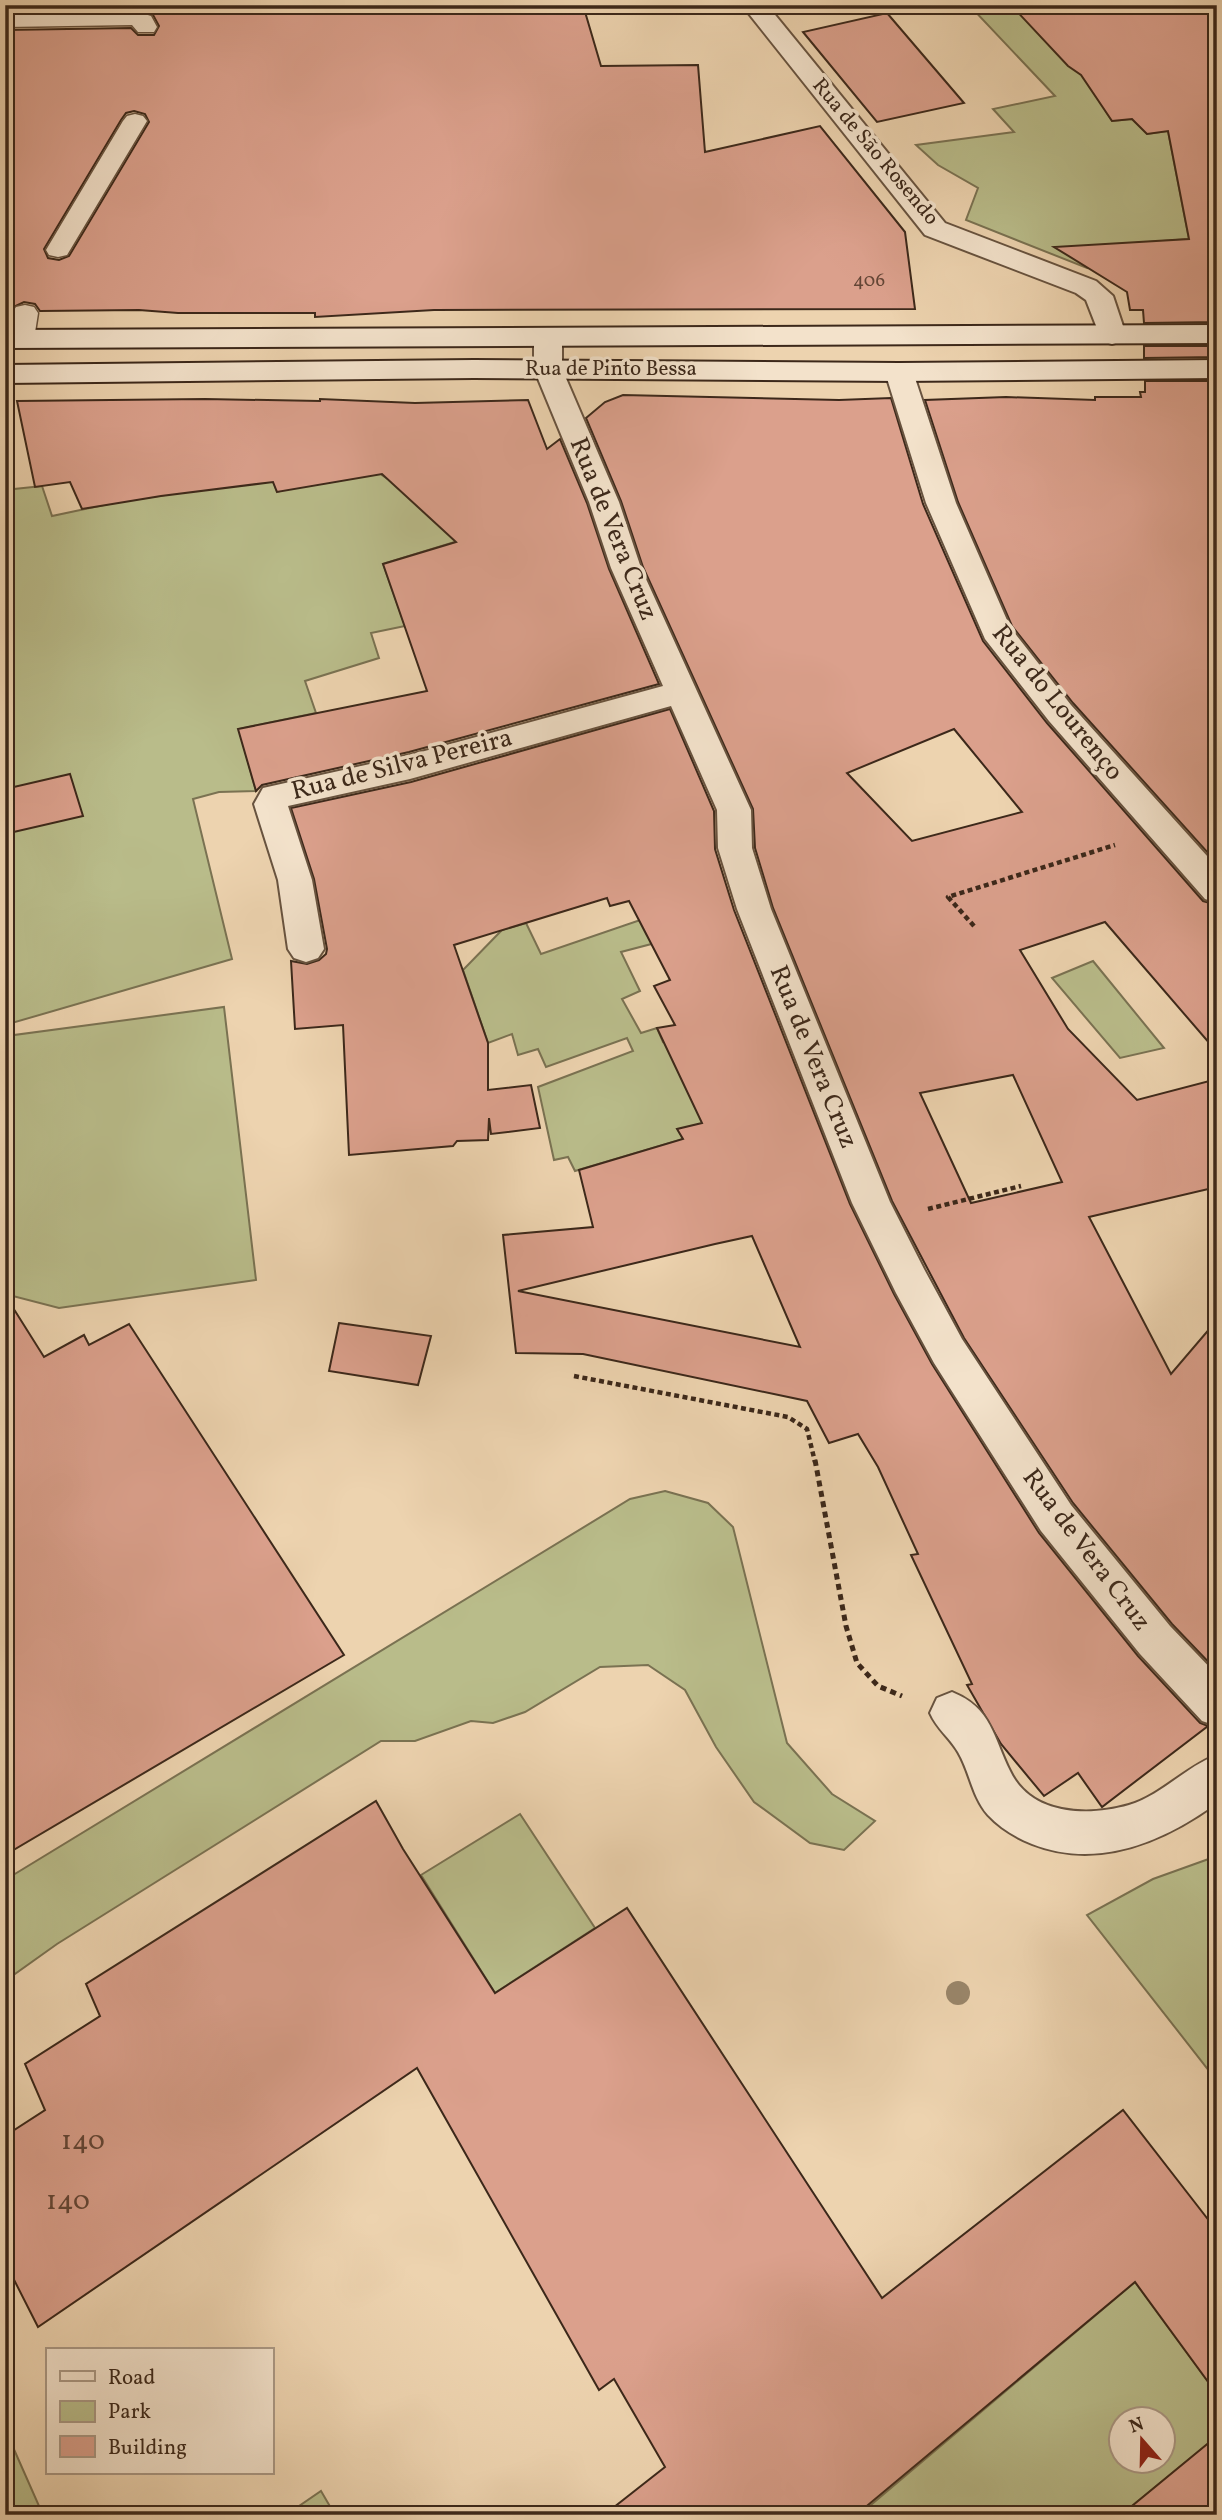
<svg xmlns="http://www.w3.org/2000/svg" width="1222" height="2520" viewBox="0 0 1222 2520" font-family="Vollkorn,serif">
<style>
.green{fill:#b9bc8a;stroke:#7a7252;stroke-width:2;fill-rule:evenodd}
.building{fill:#dba08c;stroke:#3c281a;stroke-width:2;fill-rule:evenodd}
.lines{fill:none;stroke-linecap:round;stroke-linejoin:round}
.lane-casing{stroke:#68533f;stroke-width:3}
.street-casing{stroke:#68533f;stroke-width:4}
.secondary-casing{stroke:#3c281a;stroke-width:4}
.path-far1{stroke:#3c281a;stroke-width:4.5;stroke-dasharray:5 3.5;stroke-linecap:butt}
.path{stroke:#3c281a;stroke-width:5;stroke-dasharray:6 4.5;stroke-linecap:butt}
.lane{fill:#f3e2cb;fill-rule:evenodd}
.street{fill:#f3e2cb;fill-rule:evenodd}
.secondary{fill:#f3e2cb;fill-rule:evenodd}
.tree{fill:#998569}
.labels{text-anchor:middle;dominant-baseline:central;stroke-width:7;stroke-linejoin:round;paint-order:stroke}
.far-number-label{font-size:19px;fill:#644636}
.far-street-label{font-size:21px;fill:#3c281a;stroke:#f3e2cb}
.street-label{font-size:26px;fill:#3c281a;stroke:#f3e2cb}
.near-number-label{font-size:28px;fill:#644636}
</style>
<rect width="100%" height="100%" fill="#edd3af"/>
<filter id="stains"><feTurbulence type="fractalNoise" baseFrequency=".00286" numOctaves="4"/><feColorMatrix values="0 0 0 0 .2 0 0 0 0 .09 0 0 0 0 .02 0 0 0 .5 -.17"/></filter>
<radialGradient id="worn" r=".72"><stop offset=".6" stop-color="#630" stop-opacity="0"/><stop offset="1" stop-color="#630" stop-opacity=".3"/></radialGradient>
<!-- green -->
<g class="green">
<polygon points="969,5 1217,5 1105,110 1112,121 1132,119 1147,134 1168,131 1189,239 1095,246 1087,268 966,220 978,188 938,165 916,145 1014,132 993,109 1055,96"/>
<polygon points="378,461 382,475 388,479 394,479 471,537 383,564 405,626 371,633 379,658 305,681 316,713 239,729 256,791 219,792 193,799 232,959 5,1025 5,490 42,486 52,516 118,502 272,479 277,492"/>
<polygon points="649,917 659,942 621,952 640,991 622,999 641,1033 657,1028 663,1042 679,1037 704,1123 678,1130 683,1139 575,1171 568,1157 554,1160 538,1087 633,1051 627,1038 546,1067 538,1049 518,1055 512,1034 488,1043 463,970 502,930 526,923 541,954"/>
<polygon points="1093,961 1164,1048 1120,1058 1052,978"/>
<polygon points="224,1007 256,1280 59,1308 5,1294 7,1036"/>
<polygon points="665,1491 708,1503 733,1527 787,1743 832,1794 875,1821 844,1850 810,1843 754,1802 716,1747 685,1690 648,1665 600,1667 525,1712 493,1723 471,1721 415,1741 381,1741 57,1944 5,1981 5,1880 630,1499"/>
<polygon points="520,1814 595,1928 495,1993 421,1875"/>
<polygon points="1217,1856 1217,2081 1087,1915 1153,1879"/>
<path d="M1135 2282 1217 2394V2436L1121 2515H859ZM1120 2418H1162V2460H1120Z"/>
<polygon points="5,2429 43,2515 5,2515"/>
<polygon points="321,2491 335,2515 286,2515"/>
</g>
<!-- building -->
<g class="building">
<path d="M5 5H583L601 66 698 65 705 152 820 126 905 232 915 309 434 310 315 317V313H178L139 310 40 311 35 304 24 302 5 311V30L131 28 138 35H154L159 26 152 13 136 8 5 10ZM134 111 145 114 149 122 69 256 59 260 48 258 44 249 121 120 126 113Z"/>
<polygon points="1011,5 1217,5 1217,322 1144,323 1143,310 1130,310 1127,292 1054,247 1189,239 1168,131 1147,134 1132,119 1112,121 1081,75 1068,66"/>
<polygon points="887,13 964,103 877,122 803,32"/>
<polygon points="1144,346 1217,346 1217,357 1144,358"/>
<polygon points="1145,381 1217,381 1217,863 1073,703 1012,626 958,502 925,400 1006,397 1095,400 1095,397 1141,397 1140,392 1145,392"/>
<path d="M623 395 839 400 891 398 923 504 983 641 1047 723 1203 901 1217 905V1052L1105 922 1020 950 1068 1029 1137 1100 1217 1079V1187L1089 1217 1171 1374 1217 1320V1671L1172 1624 1073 1503 964 1338 892 1201 773 908 755 848 753 809 643 567 621 501 586 418 605 402ZM954 729 1022 812 912 841 847 773ZM1013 1075 1062 1182 971 1203 920 1093Z"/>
<polygon points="205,399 320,401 320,399 415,403 528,400 547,449 560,439 587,503 609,569 659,684 409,752 262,785 256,791 238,729 427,691 383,564 456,542 382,474 277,492 273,482 161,496 82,509 70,482 35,487 17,401"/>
<path d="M670 709 714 811 715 849 734 910 850 1204 894 1294 932 1364 1039 1533 1138 1656 1200 1723 1208 1726 1102 1807 1078 1773 1044 1796 1001 1744 967 1685 972 1684 911 1555 918 1554 878 1467 858 1434 829 1443 807 1401 583 1354 516 1353 503 1235 593 1227 579 1170 683 1139 677 1129 702 1123 657 1028 675 1025 654 986 670 980 629 901 610 906 607 898 454 945 488 1043V1090L531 1085 540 1128 491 1134 489 1118 488 1140 457 1141 453 1146 349 1155 343 1025 295 1029 291 961 307 964 319 960 326 954 327 949 314 879 291 808 411 782ZM752 1236 800 1347 518 1291 715 1244Z"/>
<polygon points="70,774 83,816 5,834 5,789"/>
<polygon points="5,1295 44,1357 84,1335 89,1345 129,1324 344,1655 5,1855"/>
<polygon points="339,1323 431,1336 418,1385 329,1371"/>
<polygon points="376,1801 403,1849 495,1993 627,1908 882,2298 1123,2110 1217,2231 1217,2394 1135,2282 856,2515 604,2515 665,2467 614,2379 599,2390 417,2068 38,2327 5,2262 5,2136 45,2110 25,2064 100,2016 86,1984"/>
<polygon points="1217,2436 1217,2515 1121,2515"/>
</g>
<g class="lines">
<!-- lane casing -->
<g class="lane-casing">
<g id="lane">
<polygon points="135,11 151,16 157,27 154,32 138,32 132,25 5,27 5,13"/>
<polygon points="135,114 143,116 147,121 70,250 67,255 58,257 49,255 46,250 123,121 127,116"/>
<polygon points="25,305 34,307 38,313 34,339 30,345 21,347 12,345 8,339 12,313 16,307"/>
</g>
</g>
<!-- street casing -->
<g class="street-casing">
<g id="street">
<polygon points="742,5 767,5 945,223 1096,281 1113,296 1126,335 1122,341 1112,344 1102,341 1086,300 1076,293 925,235"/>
<polygon points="548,329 558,332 562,338 562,369 619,502 641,568 751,810 752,848 771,909 890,1202 924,1269 962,1339 1071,1505 1170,1626 1217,1675 1217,1726 1202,1721 1140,1654 1041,1531 934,1363 896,1293 852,1203 737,909 718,848 717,810 671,706 410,779 288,806 312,880 324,949 318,958 306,962 294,958 288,949 278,880 254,804 263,788 410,755 663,686 611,568 589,502 534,369 534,338 538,332"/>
<polygon points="899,363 909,366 913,372 956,503 1010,627 1071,705 1217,867 1217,903 1205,899 1049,721 985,639 926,503 885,372 889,366"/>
<path d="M952 1692C992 1708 993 1737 1010 1771 1031 1815 1087 1817 1129 1805 1162 1795 1185 1767 1217 1755V1803C1163 1842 1098 1870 1032 1844 1015 1837 1000 1828 988 1815 972 1797 970 1772 958 1752 949 1737 937 1729 930 1713L937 1698Z"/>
</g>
</g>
<!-- secondary casing -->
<g class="secondary-casing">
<g id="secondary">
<polygon points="1217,325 1217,343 5,348 5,330"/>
<polygon points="474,360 899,363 1217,360 1217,378 899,381 474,378 5,383 5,365"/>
</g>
</g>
<!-- path-far1 -->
<g class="path-far1">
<polyline points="974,926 948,897 1115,845"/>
<polyline points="928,1209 1021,1186"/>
<polyline points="574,1376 788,1417 807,1429 815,1462"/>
</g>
<!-- path -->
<g class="path">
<polyline points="815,1460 846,1626 857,1663 878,1686 902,1696"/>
<polyline points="79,2515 88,2509"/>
</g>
<!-- lane -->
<use href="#lane" class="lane"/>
<!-- street -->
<use href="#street" class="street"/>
<!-- secondary -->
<use href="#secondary" class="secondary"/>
</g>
<!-- trees -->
<circle class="tree" cx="958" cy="1993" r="12"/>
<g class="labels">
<!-- far-number labels -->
<g class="far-number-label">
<text x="869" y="281">406</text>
</g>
<!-- far-street labels -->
<g class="far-street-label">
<text transform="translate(875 152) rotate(50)">Rua de São Rosendo</text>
<text x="611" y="369">Rua de Pinto Bessa</text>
</g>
<!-- street labels -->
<g class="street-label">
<text transform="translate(613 529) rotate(68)">Rua de Vera Cruz</text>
<text transform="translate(1057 703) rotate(51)">Rua do Lourenço</text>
<text transform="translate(402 765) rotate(-14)">Rua de Silva Pereira</text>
<text transform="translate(813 1057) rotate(68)">Rua de Vera Cruz</text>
<text transform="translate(1086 1550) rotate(53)">Rua de Vera Cruz</text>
</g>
<!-- near-number labels -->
<g class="near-number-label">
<text x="83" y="2141">140</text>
<text x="68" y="2201">140</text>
</g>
</g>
<!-- margin -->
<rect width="1222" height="2520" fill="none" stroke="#edd3af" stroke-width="28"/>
<rect x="7" y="7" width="1208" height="2506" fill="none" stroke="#3c281a" stroke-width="3.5"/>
<rect x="14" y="14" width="1194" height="2492" fill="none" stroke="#3c281a" stroke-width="2"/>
<!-- legend -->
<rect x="46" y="2348" width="228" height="126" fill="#f3e2cb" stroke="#aa9884" stroke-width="2"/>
<rect x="60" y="2371" width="35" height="10" fill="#f3e2cb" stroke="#aa9884" stroke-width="2"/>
<text x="108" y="2384" font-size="21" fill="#3c281a">Road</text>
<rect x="60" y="2401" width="35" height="21" fill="#b9bc8a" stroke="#aa9884" stroke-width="2"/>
<text x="108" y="2418" font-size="21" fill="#3c281a">Park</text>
<rect x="60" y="2436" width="35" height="21" fill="#dba08c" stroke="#aa9884" stroke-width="2"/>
<text x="108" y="2454" font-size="21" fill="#3c281a">Building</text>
<!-- north arrow -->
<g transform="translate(1142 2440) rotate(340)"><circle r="33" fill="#f3e2cb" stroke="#aa9884" stroke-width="2"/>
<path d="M0-5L12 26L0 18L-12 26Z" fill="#8f2418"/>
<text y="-10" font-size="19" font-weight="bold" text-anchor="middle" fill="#3c281a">N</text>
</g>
<rect width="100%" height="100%" filter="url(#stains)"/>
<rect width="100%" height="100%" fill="url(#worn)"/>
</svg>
